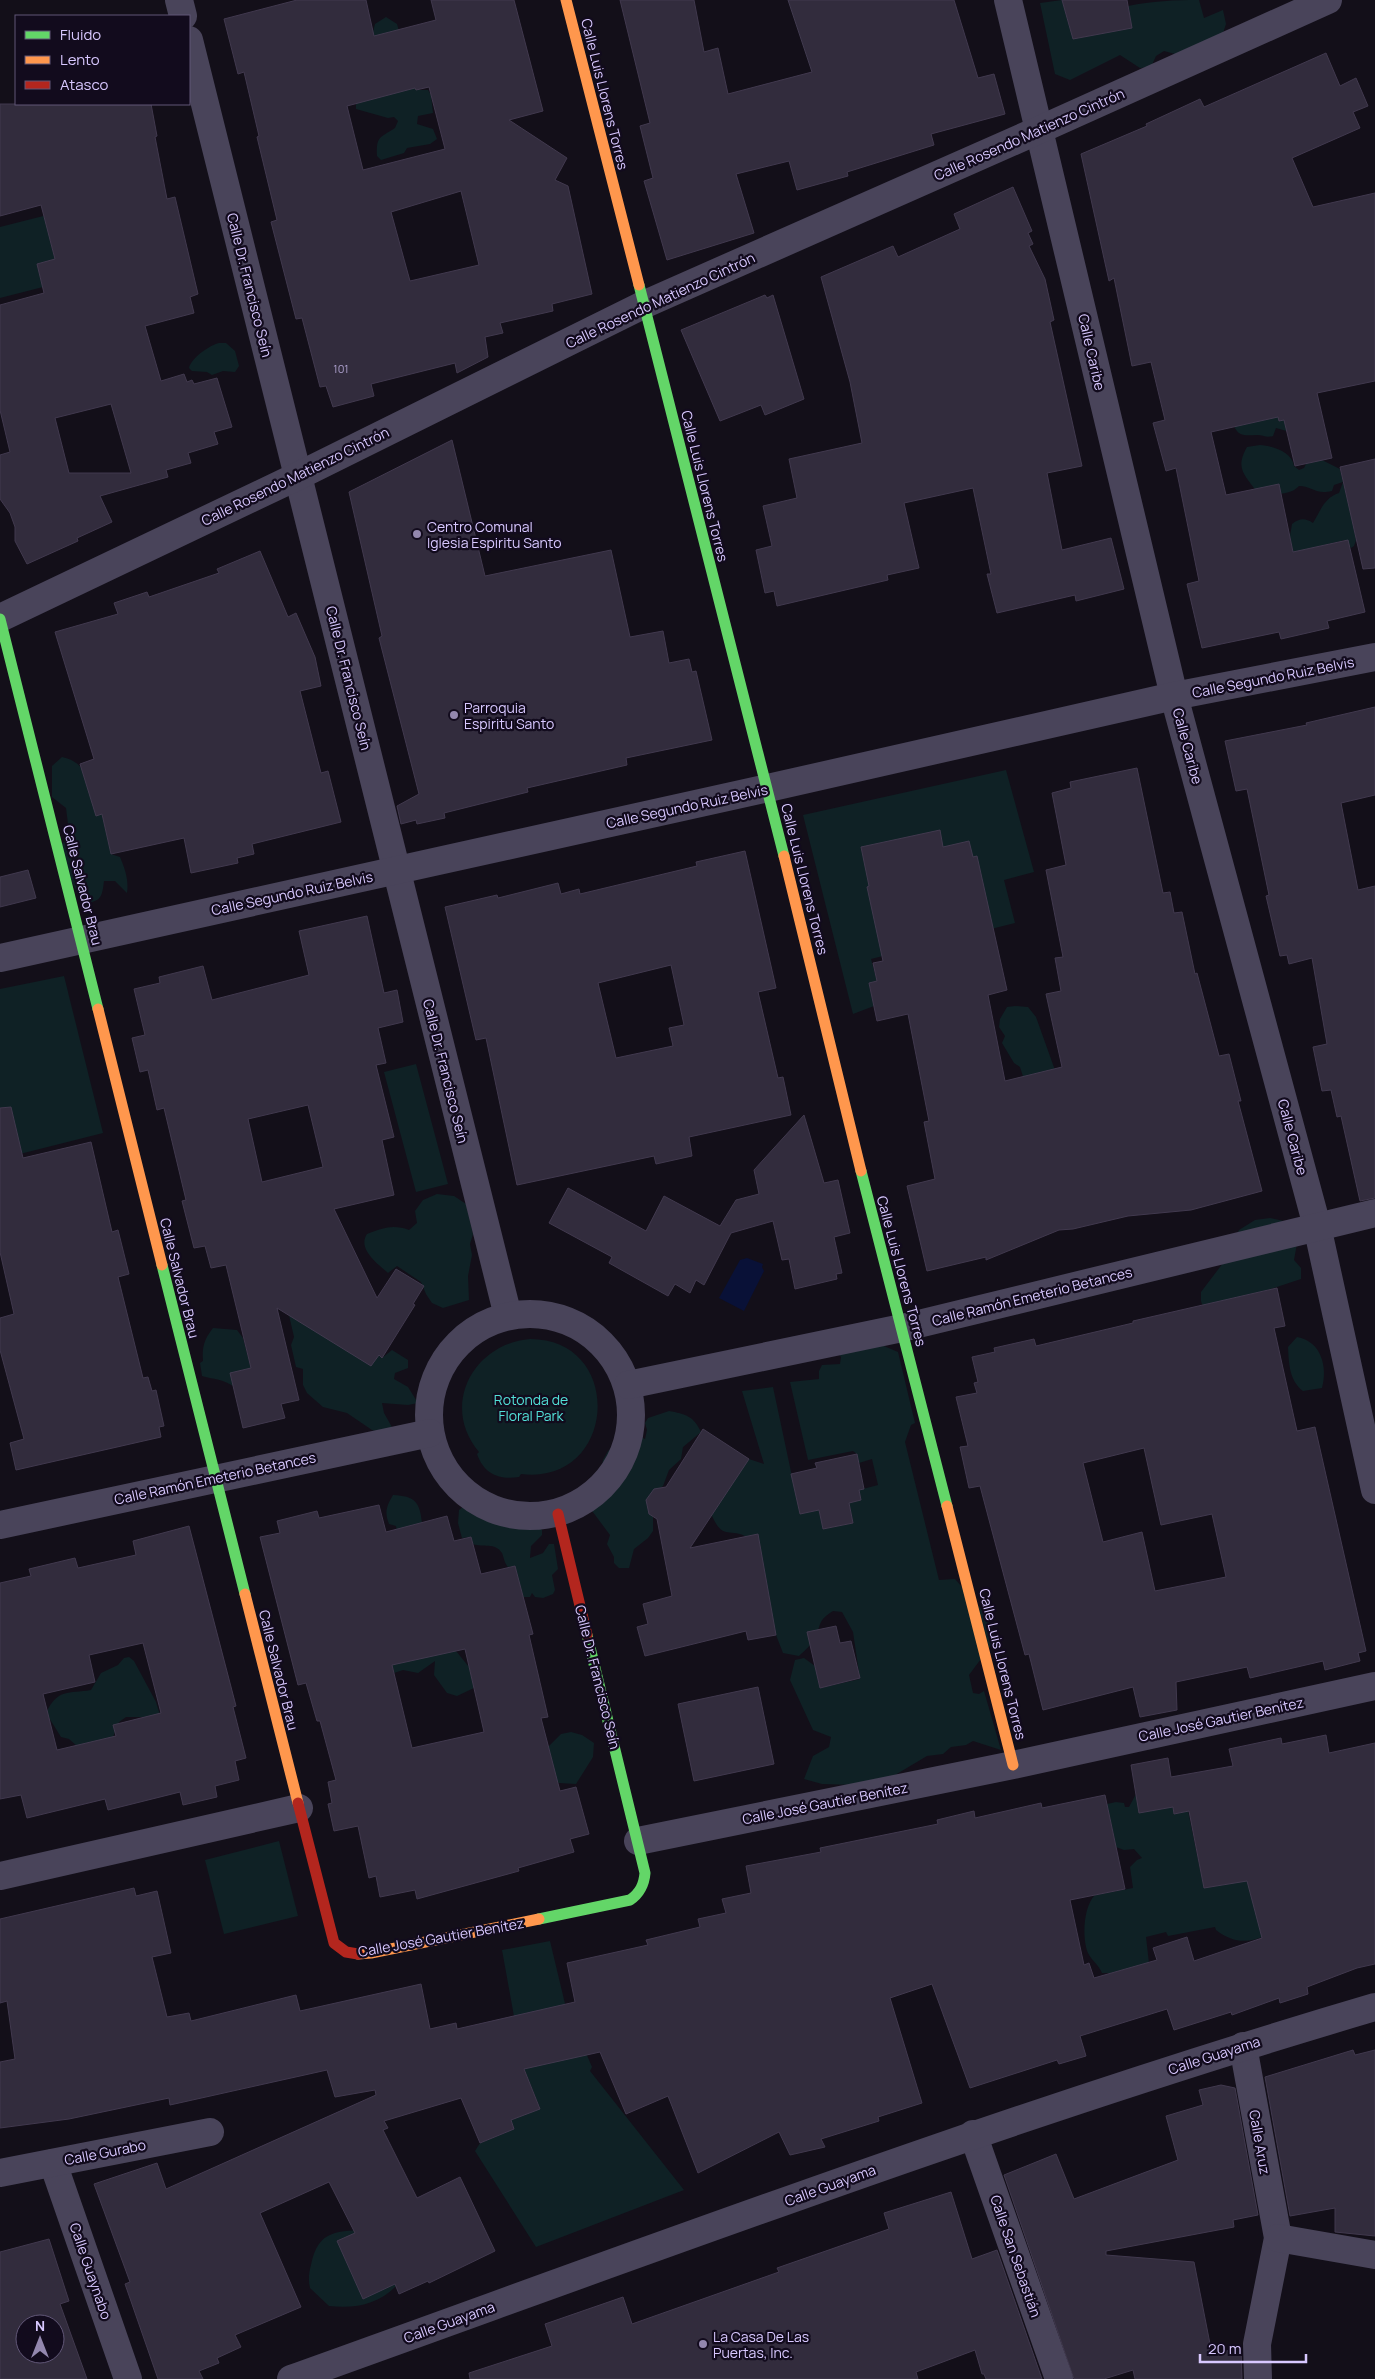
<svg xmlns="http://www.w3.org/2000/svg" width="1375" height="2379" viewBox="0 0 1375 2379" font-family="Manrope,sans-serif">
<style>
.green{fill:#0f2125}
.water{fill:#091137}
.building{fill:#322c3d;stroke:#41394e;fill-rule:evenodd}
.lines{fill:none;stroke-linecap:round;stroke-linejoin:round}
.street{stroke:#49445a;stroke-width:28}
.fast{stroke:#63d668;stroke-width:11}
.slow{stroke:#ff974d;stroke-width:11}
.jam{stroke:#b3261e;stroke-width:11}
.poi-dot{fill:#9387ae;stroke:#120b1d;stroke-width:2}
.labels{text-anchor:middle;dominant-baseline:central;stroke-width:4.5;stroke-linejoin:round;paint-order:stroke}
.number-label{font-size:11px;fill:#aea1ce}
.street-label{font-size:14px;fill:#d8c8ff;stroke:#120b1d}
.poi-label{font-size:14px;fill:#d8c8ff;stroke:#120b1d;text-anchor:start}
.park-label{font-size:14px;fill:#52e0d7;stroke:#120b1d}
</style>
<rect width="100%" height="100%" fill="#130f19"/>
<!-- green -->
<g class="green">
<path d="M1062 0 1073 39 1131 28 1128 6C1152 1 1174 0 1199 0L1204 18 1223 10 1226 24 1223 33 1186 57 1164 51 1156 56 1151 67 1140 68 1120 55 1070 80 1055 74 1040 3Z"/>
<path d="M386 17 397 24 416 90H428L431 95 433 113 418 116 417 124 433 129 437 139 430 144 407 148 404 153 381 160 377 156C376 136 380 138 395 128L398 121 394 117 388 118 356 109V98L375 24Z"/>
<polygon points="63,211 69,235 50,240 55,259 37,264 43,287 0,298 0,227"/>
<path d="M219 343H226L235 351 239 366 235 372 223 371 212 375 207 372 192 371 189 368C191 358 210 345 219 343Z"/>
<path d="M1277 410 1279 421 1287 419 1290 432 1276 428 1273 436C1266 438 1263 435 1257 435 1242 436 1237 436 1232 421Z"/>
<path d="M1260 445C1273 446 1292 452 1294 466L1299 470 1304 468 1306 464 1322 460 1340 469 1351 515 1372 524 1354 528 1356 540 1354 546 1351 548 1345 540 1292 553 1290 536 1292 524C1300 518 1305 518 1313 523 1321 510 1324 498 1339 493L1343 482 1334 485 1332 491C1314 495 1313 486 1299 486 1289 497 1272 493 1258 494 1246 475 1234 470 1247 447Z"/>
<path d="M62 757C91 763 90 790 96 815L102 814 111 854 120 857C125 869 129 880 127 893L115 881H104C102 898 101 901 83 904L55 849 73 835 68 824 66 808 52 797V766Z"/>
<polygon points="1006,770 1034,872 1004,880 1015,923 871,959 877,981 869,983 874,1006 853,1014 803,815"/>
<polygon points="64,976 103,1133 0,1159 0,989"/>
<polygon points="1015,1006 1028,1007 1036,1017 1056,1073 1027,1089 1020,1067 1014,1063 1002,1043 1005,1036 999,1027 1000,1019 1007,1007"/>
<polygon points="416,1064 448,1184 416,1192 384,1072"/>
<path d="M437 1194 454 1196 466 1204 473 1234 470 1244 472 1255 468 1276 469 1300 443 1308 432 1303 426 1294 421 1282 397 1266 388 1273C378 1264 357 1249 367 1234 383 1228 393 1224 409 1230L417 1223 415 1211 423 1200Z"/>
<polygon points="1270,1218 1284,1221 1298,1238 1294,1260 1301,1268 1301,1279 1204,1311 1201,1301 1201,1292 1223,1263 1239,1230 1255,1220"/>
<polygon points="283,1289 382,1358 392,1350 408,1360 408,1368 395,1373 394,1379 408,1387 418,1403 408,1405 382,1403 384,1413 397,1436 372,1430 347,1413 323,1407 307,1393 303,1385 303,1369 296,1367 291,1345 294,1337"/>
<path d="M213 1328 237 1330 243 1338 251 1368 233 1386C220 1378 216 1380 202 1376L200 1363 203 1361C202 1346 204 1340 213 1328Z"/>
<path d="M1297 1337C1321 1341 1328 1367 1322 1388L1303 1391C1289 1380 1289 1364 1288 1347Z"/>
<path d="M530 1339C626 1339 617 1486 521 1474L519 1477C499 1480 484 1474 477 1454L479 1452C440 1406 473 1344 530 1339Z"/>
<path d="M877 1343 898 1352 915 1423 911 1425 905 1442 939 1580 955 1579C971 1598 991 1614 995 1640L969 1675 973 1693 979 1694 984 1691 1001 1750 973 1741 966 1745 951 1747 943 1754 927 1756 890 1778 856 1785 822 1784 804 1779 813 1756 829 1747 831 1737 813 1730 790 1680 795 1660 804 1658 815 1666 820 1688 860 1679 853 1632 842 1612 833 1611C817 1621 822 1624 815 1637 812 1645 805 1650 799 1656L783 1653 776 1635 751 1539C728 1525 723 1544 710 1511L749 1459 764 1464 742 1391 773 1387 800 1514 819 1510 823 1529 853 1523 849 1503 859 1490 878 1485 872 1459 859 1463 857 1454 853 1451 808 1460 790 1382 819 1379V1371L822 1365 840 1364 841 1357 838 1353Z"/>
<path d="M669 1411C685 1414 694 1416 701 1432L683 1447 681 1459 669 1470 663 1486 648 1497 653 1516V1531L648 1538 634 1549 629 1568H619L614 1563V1557L607 1544 610 1535 581 1496 600 1476 603 1460 608 1451 623 1439 635 1434 645 1439 647 1430 645 1423 648 1418Z"/>
<path d="M479 1493 487 1494 496 1498 499 1523C513 1527 531 1516 542 1530V1535L531 1546 530 1558 543 1553 549 1544H554L558 1569 552 1575 555 1590 553 1594 543 1598 535 1597 532 1593 530 1597H523L515 1566 508 1567C504 1562 504 1558 502 1553 495 1542 483 1548 473 1544L471 1537 462 1538 458 1523 459 1510Z"/>
<path d="M393 1495C415 1496 420 1502 422 1523L413 1525 398 1538 396 1526 389 1524C384 1512 387 1505 393 1495Z"/>
<polygon points="456,1651 469,1667 474,1688 457,1696 447,1693 434,1675 435,1661 418,1673 403,1670 394,1673 390,1657"/>
<path d="M129 1657 134 1661 156 1702 160 1715 152 1724 142 1717H126L119 1722 113 1737 77 1746 69 1739 61 1737 46 1713C58 1688 68 1694 91 1690L101 1673 118 1665 124 1658Z"/>
<polygon points="571,1732 582,1735 594,1743 593,1757 576,1784 559,1783 550,1778 548,1747 561,1734"/>
<path d="M1136 1794 1173 1807 1174 1814 1188 1811 1204 1888 1228 1884 1215 1824 1280 1928C1258 1941 1239 1948 1216 1930L1215 1927 1168 1936 1166 1932 1146 1937 1149 1963 1111 1973H1102C1099 1965 1092 1961 1088 1953 1082 1939 1083 1907 1095 1895L1133 1888 1130 1867 1137 1860 1142 1858 1134 1849 1124 1850 1116 1847 1107 1804 1116 1802 1124 1803 1125 1807H1129Z"/>
<polygon points="279,1841 298,1916 224,1934 205,1860"/>
<polygon points="550,1941 572,2033 586,2053 592,2067 590,2071 684,2190 536,2247 475,2151 480,2143 514,2129 511,2120 540,2108 523,2066 502,1950"/>
<path d="M370 2230 399 2283C380 2304 357 2309 329 2306L310 2288C308 2280 309 2272 311 2265 318 2229 338 2231 370 2230Z"/>
</g>
<!-- water -->
<polygon class="water" points="747,1258 763,1264 762,1267 764,1271 744,1311 719,1298 740,1260"/>
<!-- building -->
<g class="building">
<path d="M297 0H366L374 36 436 20 431 0H514L543 111 509 120 567 158 555 180 568 186 592 294 552 304 553 311 500 323 503 333 485 337 488 357 457 373 455 363 371 384 374 396 333 407 326 386 320 387 302 318 296 319 271 222 277 220 257 137 259 136 244 72 238 74 224 19ZM429 87 445 149 363 170 347 106 415 88 416 90ZM461 191 479 265 410 281 391 212Z"/>
<polygon points="620,0 694,0 704,52 718,48 728,94 812,72 788,0 954,0 978,78 994,74 1005,114 931,134 934,145 847,172 848,176 797,190 789,161 736,174 754,233 667,260 644,181 653,178 640,126 650,123"/>
<polygon points="1062,0 1127,0 1132,28 1073,39"/>
<polygon points="1326,53 1340,86 1356,78 1368,106 1353,112 1360,128 1292,158 1313,207 1375,193 1375,381 1317,393 1332,458 1295,466 1284,420 1279,421 1278,417 1211,432 1226,495 1279,484 1293,552 1348,540 1365,612 1327,621 1329,628 1281,639 1279,632 1202,648 1187,584 1199,581 1176,468 1166,471 1153,423 1165,420 1151,362 1132,366 1114,278 1109,281 1081,154 1147,126 1146,124 1200,99 1204,107"/>
<path d="M0 104H151L157 136 155 137 167 199 175 197 198 294 190 297 194 313 145 326 161 381 184 374 187 382 192 380 194 384 217 378 232 427 214 432 218 444 188 453 191 463 166 470 168 477 100 496 112 522 77 538 78 541 27 564 15 541V527L10 513 0 499V455L10 452 0 410V305L44 293 37 264 55 259 41 205 0 216ZM111 404 131 473H69L55 418Z"/>
<polygon points="1013,187 1032,231 1028,233 1033,244 1029,246 1045,279 1054,320 1050,322 1082,466 1047,473 1062,550 1111,538 1124,589 1076,601 1075,595 997,613 987,574 991,574 973,488 904,503 919,568 887,575 888,580 777,606 774,591 765,593 756,550 772,546 763,506 797,498 789,459 862,443 850,382 821,277 893,246 898,257 960,229 954,214"/>
<polygon points="765,295 767,298 773,295 804,399 765,415 761,405 720,421 681,330"/>
<polygon points="452,440 485,576 611,550 630,637 663,631 669,663 689,659 692,672 696,671 712,740 626,758 627,765 527,788 528,792 444,813 445,818 417,824 416,820 401,824 397,806 419,794 379,638 382,636 349,492"/>
<polygon points="1375,459 1375,568 1363,569 1340,467"/>
<polygon points="260,551 288,617 296,613 315,657 321,686 300,691 321,773 328,771 341,822 252,844 254,854 237,858 238,863 191,873 184,838 111,854 102,814 96,816 80,764 94,759 55,632 118,614 114,603 147,592 149,597 219,573 217,569"/>
<polygon points="1375,707 1375,795 1341,803 1358,890 1375,886 1375,1198 1360,1201 1341,1116 1337,1117 1331,1090 1322,1091 1313,1047 1327,1044 1312,958 1289,964 1287,955 1280,956 1266,896 1269,895 1247,789 1236,791 1225,741 1307,725 1306,723"/>
<polygon points="1137,768 1163,893 1170,892 1174,913 1182,912 1195,974 1197,973 1219,1056 1229,1054 1241,1101 1238,1101 1262,1191 1191,1210 1128,1216 1073,1229 1059,1230 986,1260 986,1257 927,1271 907,1186 935,1179 924,1122 929,1121 908,1014 877,1021 869,983 877,981 873,963 883,961 867,887 869,886 861,847 940,830 943,847 969,841 973,857 977,856 1007,990 988,995 1005,1081 1062,1067 1046,994 1061,991 1055,958 1063,957 1046,870 1066,865 1052,793 1071,788 1070,782"/>
<path d="M745 851 776 988 758 992 778 1078 783 1077 791 1115 689 1137 692 1156 656 1164 654 1156 517 1185 486 1038 476 1040 445 907 497 895 498 898 558 883 561 894 579 889 580 894 697 866 696 862ZM671 965 684 1025 669 1028 673 1046 616 1058 598 983Z"/>
<polygon points="28,870 36,898 0,907 0,877"/>
<path d="M367 916 384 993 397 990 403 1022 378 1028 386 1063 376 1065 394 1137 382 1140 394 1195 334 1209 377 1298 396 1269 424 1286 413 1304 415 1305 382 1358 379 1355 371 1366 277 1308 299 1400 281 1404 285 1418 243 1428 230 1373 251 1368 226 1265 211 1268 205 1246 194 1248 182 1201 186 1200 164 1108 157 1110 148 1070 140 1072 132 1038 145 1035 134 989 160 983 159 977 203 966 212 1000 309 975 299 931ZM308 1105 323 1167 262 1182 248 1119Z"/>
<polygon points="11,1107 23,1158 91,1142 112,1232 118,1230 129,1274 118,1277 143,1378 148,1377 152,1391 156,1390 164,1426 159,1427 161,1437 16,1470 10,1443 24,1439 0,1350 0,1318 14,1314 0,1252 0,1108"/>
<polygon points="804,1115 824,1183 838,1180 850,1233 834,1237 842,1273 836,1274 837,1279 795,1289 789,1259 782,1260 773,1221 731,1233 704,1285 696,1280 690,1293 675,1284 668,1296 609,1263 612,1257 549,1223 568,1188 646,1231 664,1196 720,1226 736,1200 759,1194 754,1170"/>
<path d="M1277 1288 1285 1326 1274 1328 1297 1431 1315 1427 1366 1651 1358 1653 1360 1661 1325 1670 1323 1661 1250 1678 1247 1667 1176 1682 1177 1710 1140 1717 1133 1687 1043 1710 1029 1654 1025 1655 980 1486 969 1488 960 1447 968 1446 956 1397 977 1393 974 1383 978 1382 972 1357 995 1352 994 1348 1034 1339 1036 1346 1133 1323V1321ZM1144 1448 1161 1525 1212 1514 1226 1577 1155 1591 1142 1532 1103 1542 1083 1463Z"/>
<polygon points="703,1429 749,1459 690,1548 758,1534 776,1635 748,1640 746,1631 645,1656 637,1627 648,1624 643,1604 672,1596 657,1519 649,1514 646,1500 654,1489 666,1487"/>
<polygon points="857,1454 864,1489 859,1490 861,1500 849,1503 853,1523 823,1529 819,1510 800,1514 791,1474 817,1468 815,1463"/>
<path d="M379 1505 386 1532 447 1516 454 1541 471 1537 481 1574 515 1566 533 1634 529 1635 548 1717 541 1718 560 1791 576 1787 589 1834 570 1839 574 1852 518 1868 519 1871 417 1899 415 1890 380 1897 376 1876 369 1878 358 1826 334 1831 328 1804 332 1803 328 1782 336 1780 320 1721H317L306 1683 298 1685 260 1537 280 1533 277 1521 317 1511 319 1518ZM465 1649 484 1732 412 1748 392 1665Z"/>
<path d="M189 1526 236 1706 233 1707 246 1758 235 1761 239 1780 215 1786 217 1797 183 1805 180 1792 108 1810 105 1799 27 1818 21 1795 0 1799V1583L31 1576 29 1569 75 1558 78 1568 136 1555 133 1541ZM143 1643 161 1713 113 1725 116 1736 57 1750 43 1694 95 1682 89 1655Z"/>
<polygon points="836,1626 840,1643 851,1641 860,1678 820,1688 807,1632"/>
<polygon points="758,1687 774,1764 694,1781 678,1704"/>
<polygon points="1326,1735 1329,1753 1375,1743 1375,1964 1357,1968 1307,1987 1308,1994 1280,2003 1279,1998 1232,2015 1231,2012 1174,2030 1167,2009 1080,2036 1086,2056 1059,2064 1057,2060 970,2088 932,1984 890,1998 922,2103 878,2117 879,2121 821,2139 825,2147 790,2155 779,2132 698,2173 668,2096 626,2114 600,2052 524,2069 540,2109 511,2120 514,2129 480,2143 461,2098 384,2121 388,2128 383,2130 417,2198 460,2177 495,2251 429,2283 428,2281 399,2294 395,2284 363,2299 337,2241 355,2233 329,2182 260,2213 301,2307 235,2335 241,2347 217,2358 219,2363 199,2371 203,2379 158,2379 125,2284 130,2282 94,2184 157,2163 166,2189 376,2095 375,2090 335,2097 327,2070 170,2105 169,2098 69,2119 0,2128 0,2062 15,2059 7,2001 0,2003 0,1919 134,1888 136,1896 157,1891 171,1953 152,1957 167,2017 189,2013 191,2021 296,1995 300,2011 421,1984 430,2029 456,2023 457,2029 575,2002 567,1963 648,1945 646,1940 700,1927 698,1919 726,1913 722,1899 751,1893 746,1866 821,1852 820,1848 938,1824 937,1820 974,1811 975,1818 1041,1803 1042,1808 1105,1795 1125,1889 1070,1900 1084,1965 1089,1963 1094,1978 1157,1960 1153,1948 1187,1937 1194,1961 1262,1938 1247,1881 1204,1888 1189,1811 1174,1814 1173,1807 1139,1813 1131,1765 1168,1758 1171,1777 1233,1766 1229,1749 1281,1738 1282,1744"/>
<polygon points="1353,2050 1355,2055 1375,2050 1375,2236 1335,2232 1335,2208 1290,2216 1265,2077"/>
<polygon points="1221,2085 1235,2088 1258,2215 1233,2220 1234,2227 1106,2251 1106,2255 1194,2262 1212,2354 1241,2348 1242,2379 1135,2379 1133,2370 1104,2379 1074,2379 1004,2175 1056,2154 1074,2199 1178,2160 1166,2116 1203,2105 1199,2090"/>
<polygon points="951,2192 972,2259 997,2250 1042,2379 986,2379 984,2374 982,2374 975,2350 916,2372 918,2379 470,2379 469,2373 552,2346 545,2324 623,2297 632,2324 779,2272 777,2268 889,2229 884,2213"/>
<path d="M49 2239 69 2301 60 2304 87 2379H0V2252ZM25 2324H55V2354H25Z"/>
</g>
<g class="lines">
<!-- street -->
<g class="street">
<polyline points="179,0 183,16"/>
<polyline points="1008,0 1174,696 1317,1226 1375,1490"/>
<polyline points="189,40 508,1316"/>
<polyline points="0,618 298,476 643,305 1039,130 1328,0"/>
<polyline points="0,958 768,788 1174,696 1375,657"/>
<circle cx="530" cy="1415" r="101"/>
<polyline points="628,1385 902,1328 1375,1213"/>
<polyline points="0,1525 430,1433"/>
<polyline points="638,1841 1013,1765 1375,1686"/>
<polyline points="0,1876 299,1808"/>
<polyline points="1243,2046 1278,2238 1257,2344 1258,2379"/>
<polyline points="973,2134 1059,2379"/>
<polyline points="53,2163 128,2379"/>
<polyline points="0,2173 210,2132"/>
<polyline points="1278,2238 1375,2255"/>
<path d="M291 2379C651 2250 1008 2115 1375 2007"/>
</g>
<!-- fast -->
<g class="fast">
<polyline points="639,285 784,856"/>
<polyline points="0,619 98,1009"/>
<polyline points="861,1171 947,1506"/>
<polyline points="162,1265 245,1594"/>
<path d="M539 1919 630 1900C640 1893 644 1885 645 1873L587 1635"/>
</g>
<!-- slow -->
<g class="slow">
<polyline points="566,0 639,285"/>
<polyline points="784,856 861,1171"/>
<polyline points="98,1009 162,1265"/>
<polyline points="947,1506 1013,1765"/>
<polyline points="245,1594 298,1803"/>
<polyline points="358,1954 371,1953 539,1919"/>
</g>
<!-- jam -->
<g class="jam">
<polyline points="558,1514 587,1635"/>
<polyline points="298,1803 334,1943 346,1952 358,1954"/>
</g>
</g>
<!-- markers -->
<g class="poi-dot">
<circle cx="417" cy="534" r="5"/>
<circle cx="454" cy="715" r="5"/>
<circle cx="703" cy="2344" r="5"/>
</g>
<g class="labels">
<!-- number labels -->
<g class="number-label">
<text x="341" y="368">101</text>
</g>
<!-- street labels -->
<g class="street-label">
<text transform="translate(605 94) rotate(76)">Calle Luis Llorens Torres</text>
<text transform="translate(1029 134) rotate(-24)">Calle Rosendo Matienzo Cintrón</text>
<text transform="translate(250 285) rotate(76)">Calle Dr. Francisco Seín</text>
<text transform="translate(660 300) rotate(-25)">Calle Rosendo Matienzo Cintrón</text>
<text transform="translate(1092 352) rotate(77)">Calle Caribe</text>
<text transform="translate(295 476) rotate(-26)">Calle Rosendo Matienzo Cintrón</text>
<text transform="translate(705 486) rotate(76)">Calle Luis Llorens Torres</text>
<text transform="translate(1273 677) rotate(-11)">Calle Segundo Ruiz Belvis</text>
<text transform="translate(349 678) rotate(76)">Calle Dr. Francisco Seín</text>
<text transform="translate(1188 746) rotate(75)">Calle Caribe</text>
<text transform="translate(687 806) rotate(-12)">Calle Segundo Ruiz Belvis</text>
<text transform="translate(805 879) rotate(76)">Calle Luis Llorens Torres</text>
<text transform="translate(83 885) rotate(76)">Calle Salvador Brau</text>
<text transform="translate(292 893) rotate(-12)">Calle Segundo Ruiz Belvis</text>
<text transform="translate(446 1071) rotate(76)">Calle Dr. Francisco Seín</text>
<text transform="translate(1293 1137) rotate(75)">Calle Caribe</text>
<text transform="translate(902 1271) rotate(75)">Calle Luis Llorens Torres</text>
<text transform="translate(180 1278) rotate(76)">Calle Salvador Brau</text>
<text transform="translate(1032 1296) rotate(-14)">Calle Ramón Emeterio Betances</text>
<text transform="translate(215 1478) rotate(-12)">Calle Ramón Emeterio Betances</text>
<text transform="translate(1003 1664) rotate(76)">Calle Luis Llorens Torres</text>
<text transform="translate(279 1670) rotate(76)">Calle Salvador Brau</text>
<text transform="translate(598 1677) rotate(76)">Calle Dr. Francisco Seín</text>
<text transform="translate(1221 1719) rotate(-12)">Calle José Gautier Benítez</text>
<text transform="translate(825 1803) rotate(-11)">Calle José Gautier Benítez</text>
<text transform="translate(441 1937) rotate(-10)">Calle José Gautier Benítez</text>
<text transform="translate(1214 2055) rotate(-18)">Calle Guayama</text>
<text transform="translate(1260 2142) rotate(80)">Calle Aruz</text>
<text transform="translate(105 2152) rotate(-11)">Calle Gurabo</text>
<text transform="translate(830 2185) rotate(-20)">Calle Guayama</text>
<text transform="translate(1016 2256) rotate(71)">Calle San Sebastián</text>
<text transform="translate(91 2271) rotate(71)">Calle Guaynabo</text>
<text transform="translate(449 2322) rotate(-20)">Calle Guayama</text>
</g>
<!-- poi labels -->
<g class="poi-label">
<text x="427" y="526">Centro Comunal<tspan x="427" dy="16">Iglesia Espiritu Santo</tspan></text>
<text x="464" y="707">Parroquia<tspan x="464" dy="16">Espiritu Santo</tspan></text>
<text x="713" y="2336">La Casa De Las<tspan x="713" dy="16">Puertas, Inc.</tspan></text>
</g>
<!-- park labels -->
<g class="park-label">
<text x="531" y="1399">Rotonda de<tspan x="531" dy="16">Floral Park</tspan></text>
</g>
</g>
<!-- legend -->
<rect x="15" y="15" width="175" height="90" fill="#120b1d" stroke="#615777"/>
<rect x="25" y="31" width="25" height="8" fill="#63d668" stroke="#615777"/>
<text x="60" y="40" font-size="15" fill="#d8c8ff">Fluido</text>
<rect x="25" y="56" width="25" height="8" fill="#ff974d" stroke="#615777"/>
<text x="60" y="65" font-size="15" fill="#d8c8ff">Lento</text>
<rect x="25" y="81" width="25" height="8" fill="#b3261e" stroke="#615777"/>
<text x="60" y="90" font-size="15" fill="#d8c8ff">Atasco</text>
<!-- north arrow -->
<g transform="translate(40 2339)"><circle r="24" fill="#120b1d" stroke="#615777"/>
<path d="M0-4L9 19L0 12L-9 19Z" fill="#9387ae"/>
<text y="-8" font-size="14" font-weight="bold" text-anchor="middle" fill="#d8c8ff">N</text>
</g>
<!-- scale -->
<path d="M1200 2354v8h106v-8" fill="none" stroke="#d8c8ff" stroke-width="2.5"/>
<text x="1208" y="2354" font-size="15" fill="#d8c8ff" stroke="#120b1d" stroke-width="4" paint-order="stroke">20 m</text>
</svg>
